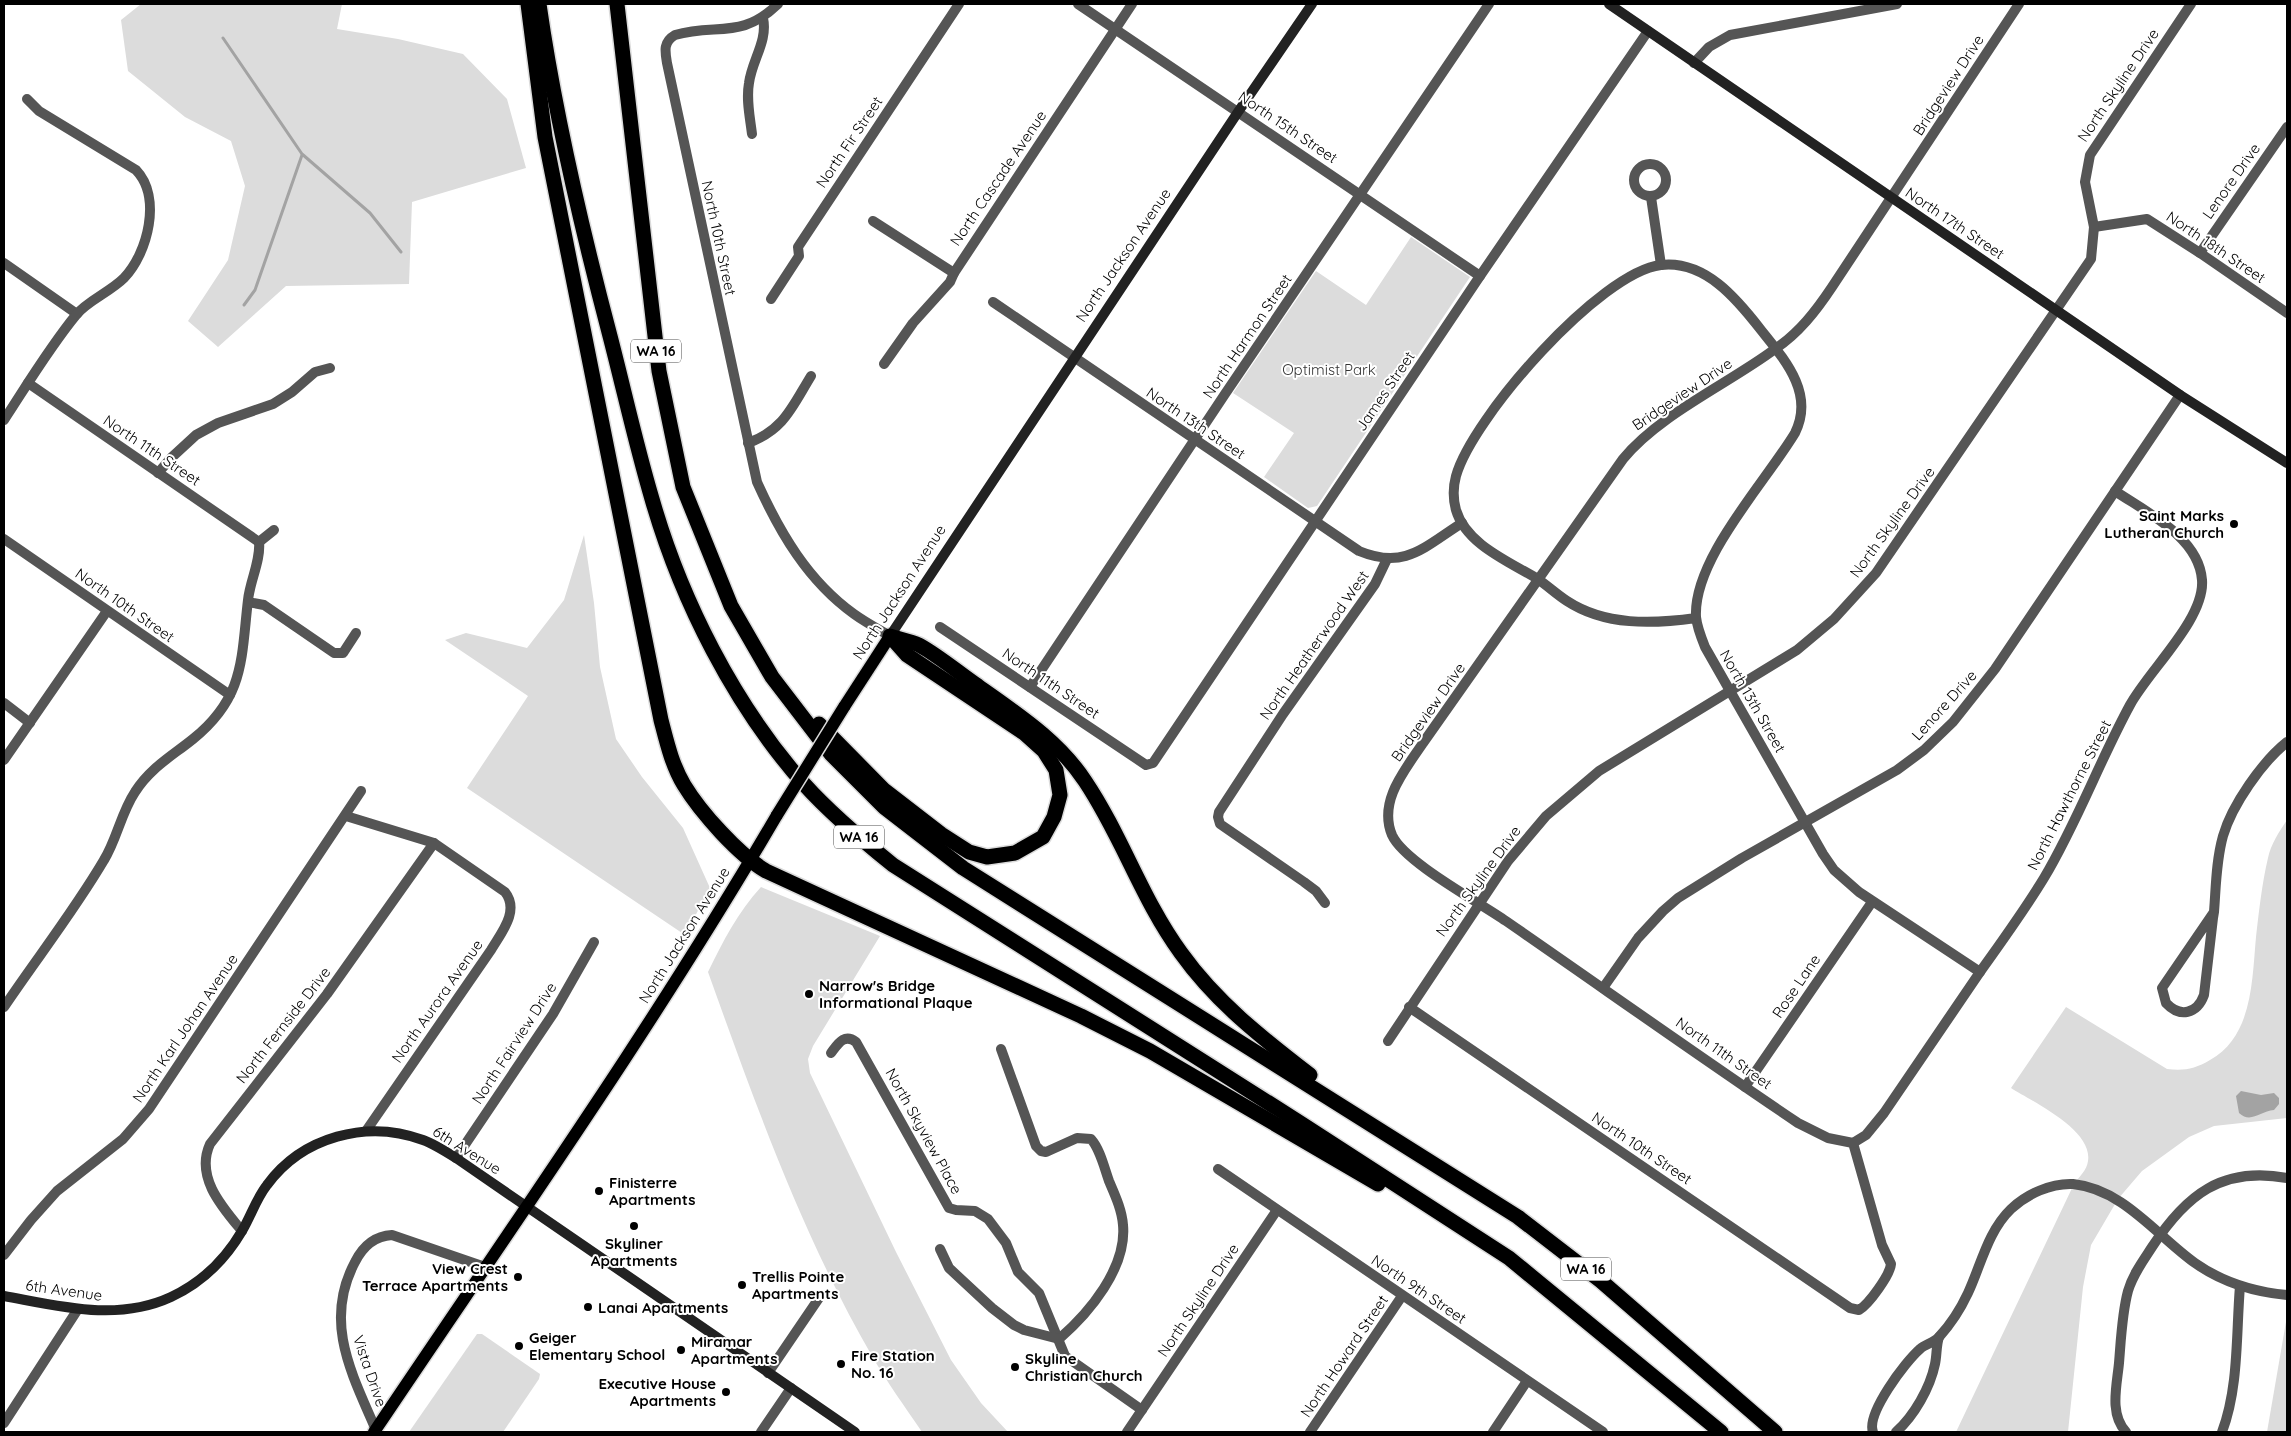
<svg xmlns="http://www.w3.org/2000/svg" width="2291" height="1436" viewBox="0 0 2291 1436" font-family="Quicksand,sans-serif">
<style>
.green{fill:#dcdcdc}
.water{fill:#a3a3a3}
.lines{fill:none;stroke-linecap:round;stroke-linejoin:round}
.stream{stroke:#a3a3a3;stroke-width:3}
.primary-casing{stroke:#dbdbdb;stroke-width:15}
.highway-casing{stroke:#dbdbdb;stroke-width:18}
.street{stroke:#555;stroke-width:10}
.secondary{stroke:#222;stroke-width:10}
.primary{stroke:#000;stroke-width:12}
.highway{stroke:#000;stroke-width:15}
.primary-bridge-casing{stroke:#dbdbdb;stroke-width:15;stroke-linecap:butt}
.primary-bridge{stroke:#000;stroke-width:12}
.poi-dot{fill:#000;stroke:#fff;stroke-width:2}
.labels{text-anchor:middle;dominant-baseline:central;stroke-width:4;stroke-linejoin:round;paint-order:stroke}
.shield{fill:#fff;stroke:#4c4c4c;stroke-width:1}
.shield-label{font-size:14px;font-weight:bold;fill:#000}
.street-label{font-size:15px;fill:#000;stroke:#fff}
.park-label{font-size:15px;fill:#333;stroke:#fff}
.poi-label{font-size:15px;font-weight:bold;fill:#000;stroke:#fff;text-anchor:start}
</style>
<rect width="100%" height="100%" fill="#fff"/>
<!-- green -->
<g class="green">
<polygon points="141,4 342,4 337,29 398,39 463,54 507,99 526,168 412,202 409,284 286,286 218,347 188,321 228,260 245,186 231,141 185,117 128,71 121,20"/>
<polygon points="1411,237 1470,277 1317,506 1308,508 1264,477 1294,433 1233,393 1316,271 1366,305"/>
<polygon points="584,535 594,603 600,667 616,739 642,777 683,828 710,888 685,935 467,788 528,696 445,640 466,633 527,648 564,600"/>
<path d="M2287 820V1118L2214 1126 2189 1137 2142 1171 2118 1199 2091 1245 2083 1287 2068 1432H1956L2074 1184C2079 1177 2087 1170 2088 1161 2093 1130 2033 1102 2011 1088L2066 1007 2167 1069C2184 1071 2195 1069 2210 1060 2253 1036 2252 980 2256 937 2259 911 2262 883 2268 858 2271 844 2279 832 2287 820Z"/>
<path d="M761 887 880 936 813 1046 808 1059 810 1073 896 1252 951 1360 981 1403 1008 1432H922C905 1407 887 1382 872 1356 802 1235 755 1103 708 972 723 941 738 912 761 887Z"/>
<polygon points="2287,1316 2287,1432 2267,1432"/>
<polygon points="477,1334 482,1334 540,1374 539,1379 503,1432 409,1432"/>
</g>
<!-- water -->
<path class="water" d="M2241 1091 2261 1095 2274 1093 2279 1098V1104L2274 1110C2260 1111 2251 1124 2239 1113L2236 1096Z"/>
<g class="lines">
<!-- stream -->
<g class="stream">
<polyline points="223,38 302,154 370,213 401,252"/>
<polyline points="244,305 255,290 302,155"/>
</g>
<!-- primary casing -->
<g class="primary-casing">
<g id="primary">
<polyline points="844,707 890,636"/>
<path d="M374 1432C511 1228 653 1027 777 815"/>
</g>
</g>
<!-- highway casing -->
<g class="highway-casing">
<g id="highway">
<path d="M528 4 545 137 661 720C667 743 672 765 684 785 701 813 739 855 766 871L1081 1016 1150 1051 1378 1184"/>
<path d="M539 4C555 116 581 226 610 336 624 390 636 445 652 499 681 600 734 705 804 784 831 814 862 840 893 865L1302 1124 1509 1258 1721 1432"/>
<polyline points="617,4 659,371 683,487 731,606 772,677 831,754 884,807 963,868 1518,1217 1601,1281 1775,1432"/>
<path d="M890 636C899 639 910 641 919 645 939 656 959 673 978 686 1017 714 1058 740 1085 781 1122 836 1142 900 1181 953 1216 1002 1262 1038 1310 1075"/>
<polyline points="819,724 884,790 941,834 969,852 987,857 1015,853 1043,837 1054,817 1060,795 1056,770 1044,751 1024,733 907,655 891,637"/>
</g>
</g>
<!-- street -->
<g class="street">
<path d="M778 4C741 40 717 23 675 35 663 42 665 51 667 63L757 482C780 533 808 581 854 614 865 622 878 629 890 636"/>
<polyline points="1078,4 1480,276"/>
<polyline points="1694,63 1709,47 1730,35 1897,4"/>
<path d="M752 134C750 117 746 100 749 83 752 60 768 41 763 18"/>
<circle cx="1650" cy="180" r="16"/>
<polyline points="1651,197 1661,265"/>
<polyline points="873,221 954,273"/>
<polyline points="2094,227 2147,219 2200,253 2287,313"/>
<polyline points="2200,253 2287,127"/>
<polyline points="4,263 77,314"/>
<polyline points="771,299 799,256 798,247 959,4"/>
<path d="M993 302 1359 551C1405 570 1424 547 1462 523"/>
<polyline points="884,364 913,323 950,282 954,273 1132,4"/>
<polyline points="28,383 259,542"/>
<path d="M4 420C27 385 49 348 76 315 87 301 110 292 124 278 148 253 162 197 136 170L39 111 27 99"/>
<path d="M748 443C784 430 792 407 811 376"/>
<polyline points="158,473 171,458 196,435 218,423 273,404 292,392 315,372 330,368"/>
<polyline points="4,539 230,695"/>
<polyline points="259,542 274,530"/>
<polyline points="248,602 264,605 334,653 343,653 356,633"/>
<path d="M1696 618C1653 624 1605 626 1567 601 1556 594 1547 585 1536 578 1508 561 1466 544 1456 510 1453 499 1453 487 1456 476 1472 418 1600 272 1661 265 1705 260 1737 299 1761 330 1784 359 1815 393 1795 433 1765 483 1693 559 1696 617 1697 627 1701 637 1705 647L1823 854 1834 870 1859 892 1980 972"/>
<polyline points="940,627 1146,765 1153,763 1480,276 1648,31"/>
<polyline points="1030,687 1225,394 1489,4"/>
<polyline points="4,703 30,723"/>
<polyline points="4,760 107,611"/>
<path d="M346 816 434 843 505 892C520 911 501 933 491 950L366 1131"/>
<polyline points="1325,903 1316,891 1304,882 1220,824 1218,817 1219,812 1283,714 1375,584 1387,559"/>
<path d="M2214 912 2162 988 2166 1003C2180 1018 2197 1014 2204 995L2213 918 2214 912C2216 887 2216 861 2223 836 2232 805 2262 762 2287 742"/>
<polyline points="1603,988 1638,938 1663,911 1678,898 1742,858 1897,770 1924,750 1953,722 1995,669 2180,395"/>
<path d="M4 1007C37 958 74 911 104 860 117 839 121 813 135 792 150 768 172 756 193 739 245 697 241 659 248 600 250 581 261 560 259 542"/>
<path d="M1409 1007 1850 1308 1859 1310C1869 1304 1890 1275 1891 1264L1882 1245 1853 1143 1828 1138 1798 1123C1700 1057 1603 988 1506 921 1479 902 1404 862 1392 835 1378 801 1405 770 1423 743L1623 459C1660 414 1728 384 1775 349 1799 333 1816 311 1832 287L2019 4"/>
<polyline points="1388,1041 1508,861 1546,816 1599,771 1797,650 1834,619 1876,573 2091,259 2094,227 2085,182 2090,155 2191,4"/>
<path d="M1001 1049 1036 1146 1041 1151 1046 1152 1077 1138 1091 1139C1100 1149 1104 1167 1109 1181 1115 1195 1122 1210 1123 1225 1127 1268 1089 1313 1059 1339"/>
<path d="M831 1053C838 1044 844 1033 856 1042L949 1208 956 1210 975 1211 988 1219 1006 1243 1018 1272 1039 1293 1065 1356 1142 1410"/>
<polyline points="1745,1087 1872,902"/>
<path d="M1853 1143 1866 1135 1884 1113C1916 1066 1948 1019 1980 972 2002 941 2024 911 2044 878 2077 823 2099 762 2130 705 2149 670 2205 619 2202 580 2199 537 2146 512 2115 491"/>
<polyline points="456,1158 553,1014 594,942"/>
<polyline points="1218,1169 1603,1432"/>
<path d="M242 1231C222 1207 195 1177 210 1144L327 994 434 843"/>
<polyline points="940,1249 949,1268 992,1308 1014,1325 1024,1330 1059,1339"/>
<polyline points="4,1255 31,1220 57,1191 123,1139 149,1109 361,791"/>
<polyline points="768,1373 819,1298"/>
<polyline points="4,1423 78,1309"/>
<path d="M376 1430C352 1374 323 1322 355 1262 363 1246 374 1236 392 1235L485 1267"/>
<polyline points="761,1432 791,1388"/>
<polyline points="1127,1432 1277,1210"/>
<polyline points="1310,1432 1402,1296"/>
<polyline points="1493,1432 1527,1381"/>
<path d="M1873 1432C1866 1414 1905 1362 1920 1349 1925 1344 1934 1343 1939 1337 1950 1325 1961 1308 1968 1293 1981 1265 1988 1231 2011 1209 2027 1194 2051 1183 2073 1184 2123 1189 2157 1236 2195 1263 2222 1282 2254 1292 2287 1295"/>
<path d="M1896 1432C1914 1416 1930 1388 1935 1364 1937 1355 1936 1346 1939 1337"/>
<path d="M2126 1432C2109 1414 2117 1385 2119 1363 2121 1339 2122 1313 2128 1291 2133 1274 2143 1261 2152 1247 2186 1195 2222 1166 2287 1178"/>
<path d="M2222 1432C2239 1387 2236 1334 2240 1286"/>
</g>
<!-- secondary -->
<g class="secondary">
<polyline points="1609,4 2180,395 2287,463"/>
<polyline points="890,636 1238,112 1312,4"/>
<path d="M4 1296C59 1306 117 1322 171 1297 201 1283 225 1260 242 1231 251 1216 256 1199 267 1185 302 1137 367 1119 423 1140 434 1144 445 1151 456 1158L855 1432"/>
</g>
<!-- primary -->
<use href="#primary" class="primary"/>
<!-- highway -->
<use href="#highway" class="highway"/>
<!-- primary-bridge casing -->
<g class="primary-bridge-casing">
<polyline id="primary-bridge" points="777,815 844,707"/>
</g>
<!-- primary-bridge -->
<use href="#primary-bridge" class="primary-bridge"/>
</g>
<!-- markers -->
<g class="poi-dot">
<circle cx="2234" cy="524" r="5"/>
<circle cx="809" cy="994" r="5"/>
<circle cx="599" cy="1191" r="5"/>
<circle cx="634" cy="1226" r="5"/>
<circle cx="518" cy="1277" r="5"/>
<circle cx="742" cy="1285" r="5"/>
<circle cx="588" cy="1307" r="5"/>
<circle cx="519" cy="1346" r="5"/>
<circle cx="681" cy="1350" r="5"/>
<circle cx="841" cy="1364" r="5"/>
<circle cx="1015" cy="1367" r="5"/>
<circle cx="726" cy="1392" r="5"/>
</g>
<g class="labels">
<!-- shield labels -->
<g class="shield">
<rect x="631" y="339.5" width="50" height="23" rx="4"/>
<rect x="834" y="825.5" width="50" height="23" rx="4"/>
<rect x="1561" y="1257.5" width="50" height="23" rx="4"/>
</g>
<g class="shield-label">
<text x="656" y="351">WA 16</text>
<text x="859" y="837">WA 16</text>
<text x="1586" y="1269">WA 16</text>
</g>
<!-- street labels -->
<g class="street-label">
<text transform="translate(1948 85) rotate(-57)">Bridgeview Drive</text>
<text transform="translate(2118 85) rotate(-56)">North Skyline Drive</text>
<text transform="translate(1288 127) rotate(34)">North 15th Street</text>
<text transform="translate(849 142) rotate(-56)">North Fir Street</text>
<text transform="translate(998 178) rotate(-56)">North Cascade Avenue</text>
<text transform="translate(2231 181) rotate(-55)">Lenore Drive</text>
<text transform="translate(1955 223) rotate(34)">North 17th Street</text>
<text transform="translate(719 238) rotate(78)">North 10th Street</text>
<text transform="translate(2216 247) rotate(34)">North 18th Street</text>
<text transform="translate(1123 255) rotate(-56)">North Jackson Avenue</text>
<text transform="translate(1247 336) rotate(-56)">North Harmon Street</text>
<text transform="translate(1385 391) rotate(-56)">James Street</text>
<text transform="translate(1682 394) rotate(-34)">Bridgeview Drive</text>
<text transform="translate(1196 423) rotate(34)">North 13th Street</text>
<text transform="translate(152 450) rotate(34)">North 11th Street</text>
<text transform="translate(1892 522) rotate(-54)">North Skyline Drive</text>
<text transform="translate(899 592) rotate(-57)">North Jackson Avenue</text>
<text transform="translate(125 605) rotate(35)">North 10th Street</text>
<text transform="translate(1314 645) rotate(-55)">North Heatherwood West</text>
<text transform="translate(1051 683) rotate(34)">North 11th Street</text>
<text transform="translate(1753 701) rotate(60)">North 13th Street</text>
<text transform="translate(1944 705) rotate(-48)">Lenore Drive</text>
<text transform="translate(1428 712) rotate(-55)">Bridgeview Drive</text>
<text transform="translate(2069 795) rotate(-63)">North Hawthorne Street</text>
<text transform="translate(1478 881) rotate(-54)">North Skyline Drive</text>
<text transform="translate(684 935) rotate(-58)">North Jackson Avenue</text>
<text transform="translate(1796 986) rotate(-56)">Rose Lane</text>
<text transform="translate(437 1001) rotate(-55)">North Aurora Avenue</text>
<text transform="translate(283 1025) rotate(-52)">North Fernside Drive</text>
<text transform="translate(185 1028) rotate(-56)">North Karl Johan Avenue</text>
<text transform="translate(514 1043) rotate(-57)">North Fairview Drive</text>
<text transform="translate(1724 1053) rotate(35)">North 11th Street</text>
<text transform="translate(924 1131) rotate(61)">North Skyview Place</text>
<text transform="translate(1642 1148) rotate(34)">North 10th Street</text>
<text transform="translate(467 1150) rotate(32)">6th Avenue</text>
<text transform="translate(1419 1289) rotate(34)">North 9th Street</text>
<text transform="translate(64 1290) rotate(8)">6th Avenue</text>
<text transform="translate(1198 1300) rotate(-56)">North Skyline Drive</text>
<text transform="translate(1344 1356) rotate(-56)">North Howard Street</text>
<text transform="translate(370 1371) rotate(71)">Vista Drive</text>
</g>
<!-- park labels -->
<g class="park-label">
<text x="1329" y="369">Optimist Park</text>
</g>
<!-- poi labels -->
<g class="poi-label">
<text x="2224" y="515" text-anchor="end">Saint Marks<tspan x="2224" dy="17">Lutheran Church</tspan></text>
<text x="819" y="985">Narrow's Bridge<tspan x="819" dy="17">Informational Plaque</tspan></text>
<text x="609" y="1182">Finisterre<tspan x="609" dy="17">Apartments</tspan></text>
<text x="634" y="1243" text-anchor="middle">Skyliner<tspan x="634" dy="17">Apartments</tspan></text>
<text x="508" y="1268" text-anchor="end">View Crest<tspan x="508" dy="17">Terrace Apartments</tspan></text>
<text x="752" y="1276">Trellis Pointe<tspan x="752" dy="17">Apartments</tspan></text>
<text x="598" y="1307">Lanai Apartments</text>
<text x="529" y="1337">Geiger<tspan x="529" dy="17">Elementary School</tspan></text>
<text x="691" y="1341">Miramar<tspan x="691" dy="17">Apartments</tspan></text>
<text x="851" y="1355">Fire Station<tspan x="851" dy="17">No. 16</tspan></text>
<text x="1025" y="1358">Skyline<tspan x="1025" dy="17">Christian Church</tspan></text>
<text x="716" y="1383" text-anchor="end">Executive House<tspan x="716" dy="17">Apartments</tspan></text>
</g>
</g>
<!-- border -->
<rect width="2291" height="1436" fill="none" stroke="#000000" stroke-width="10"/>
</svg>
